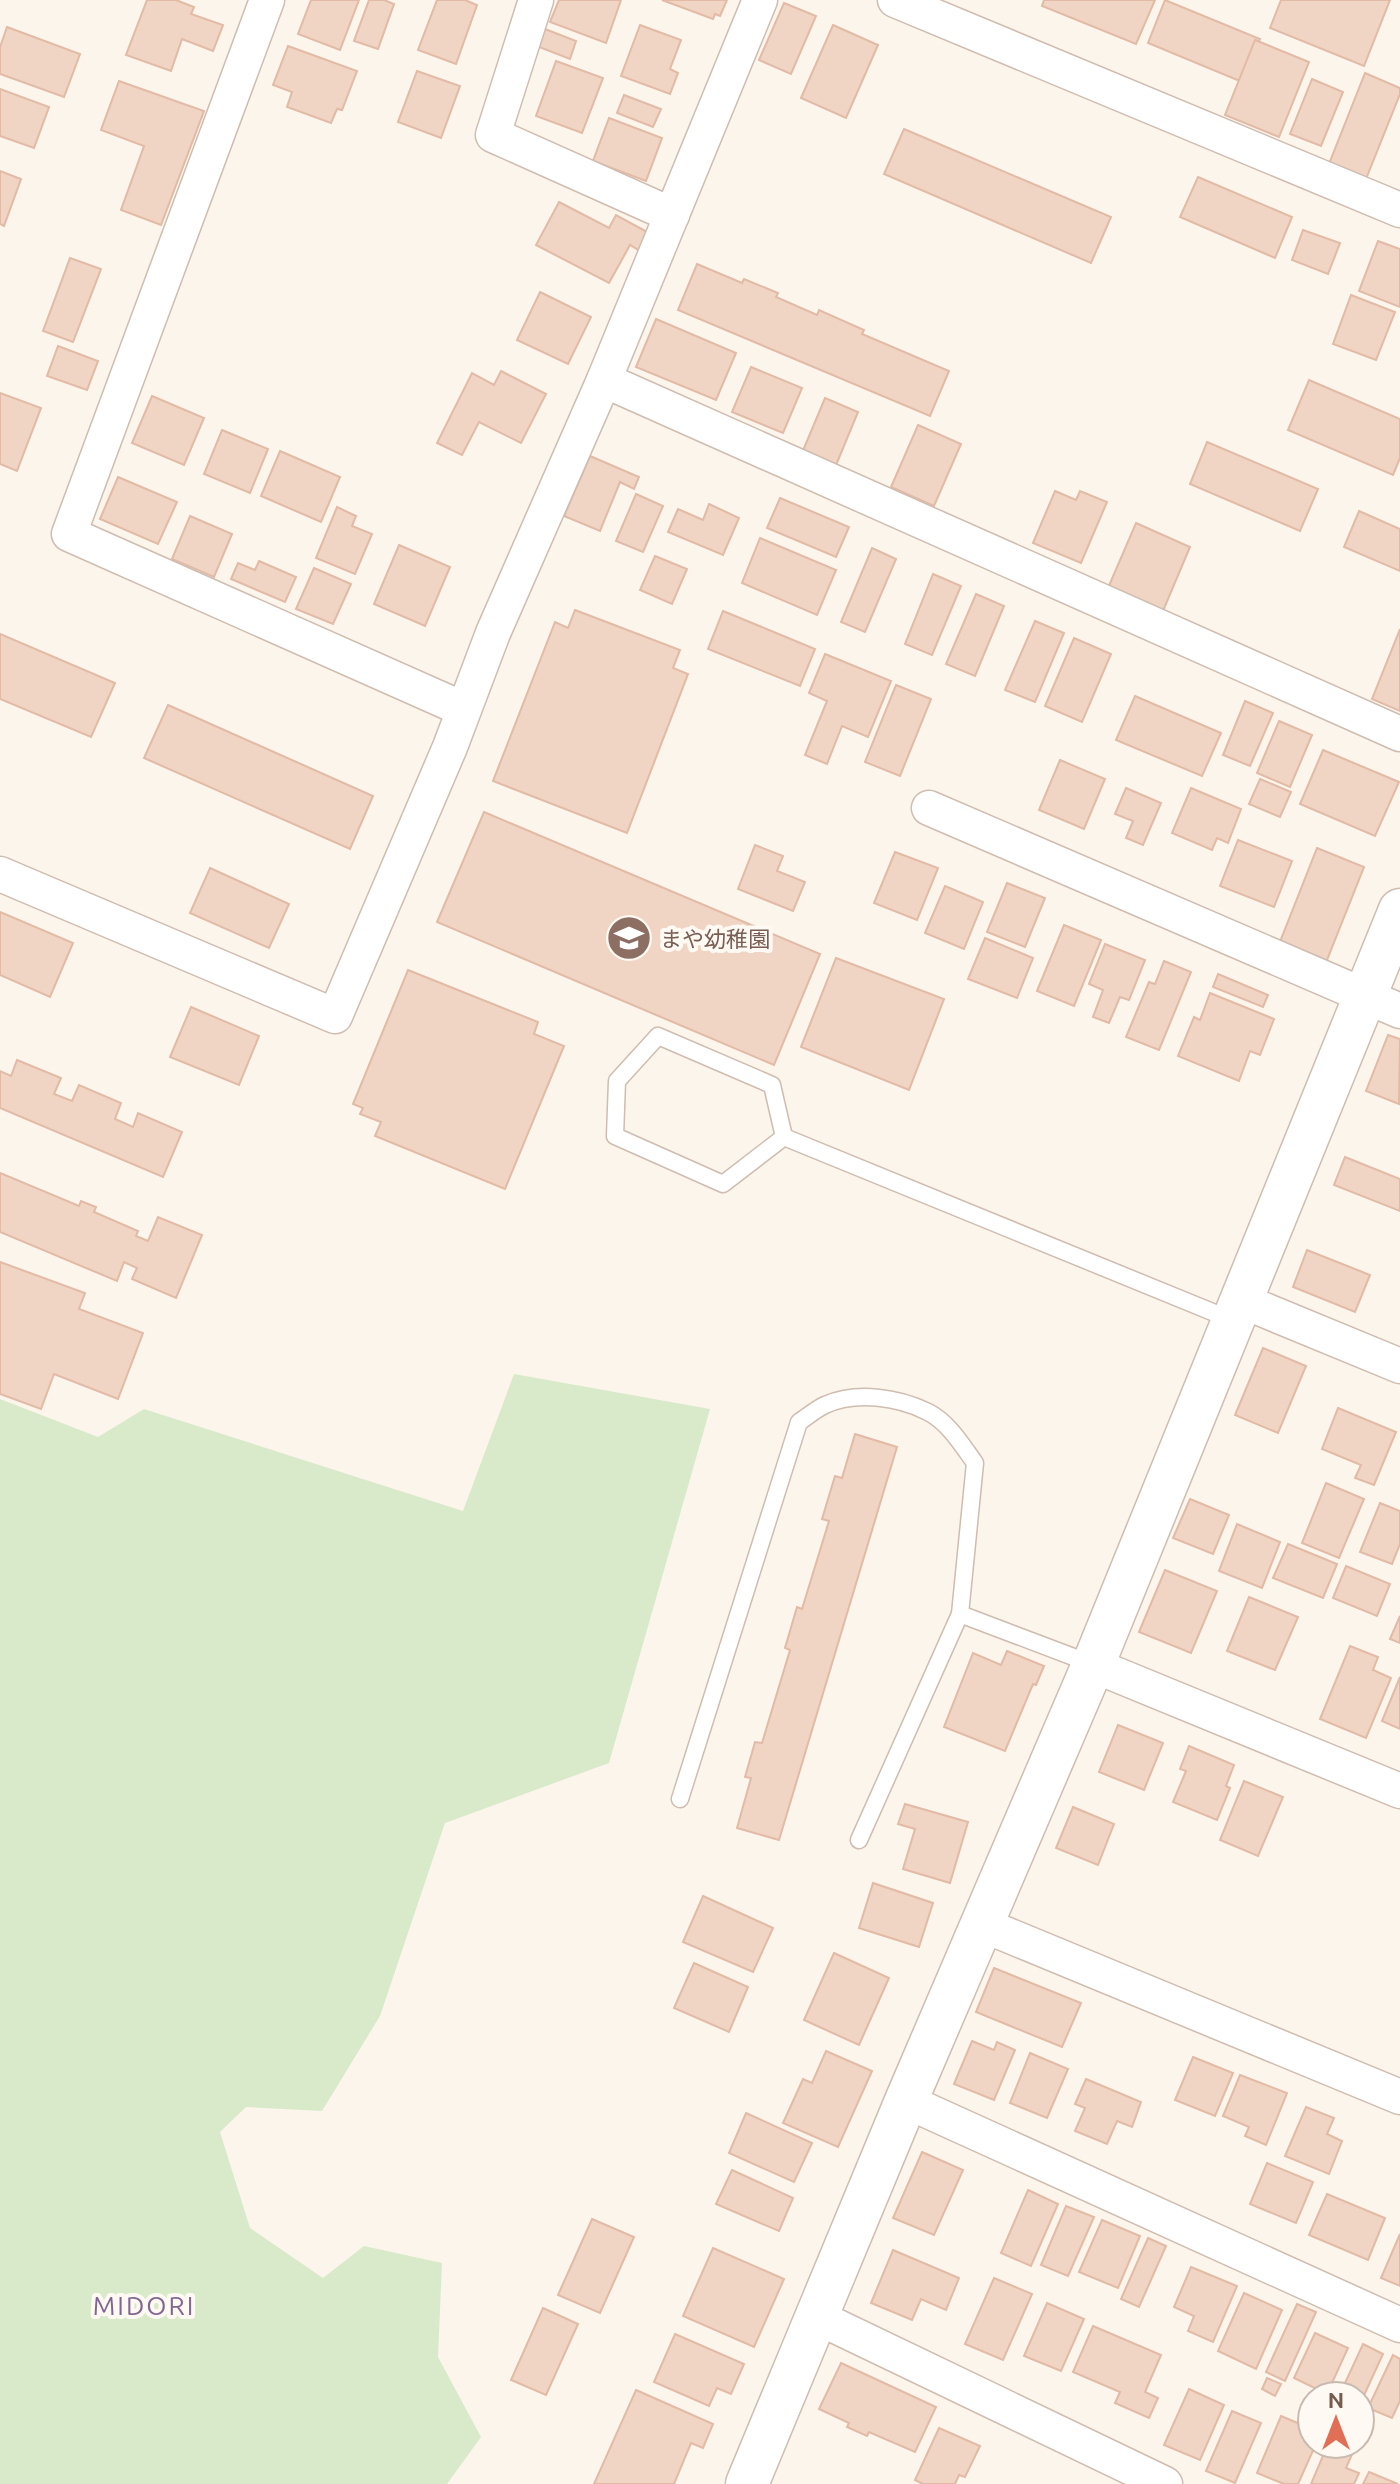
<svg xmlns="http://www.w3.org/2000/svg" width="1400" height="2484" viewBox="0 0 1400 2484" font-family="Ubuntu,'Noto Sans JP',sans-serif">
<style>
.green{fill:#d8eac9}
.building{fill:#f0d4c4;stroke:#e2baa5;stroke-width:2}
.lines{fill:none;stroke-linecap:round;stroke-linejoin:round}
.service-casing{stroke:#cebdb0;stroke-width:19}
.minor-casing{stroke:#cebdb0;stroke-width:37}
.tertiary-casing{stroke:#cebdb0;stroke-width:45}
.service{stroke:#fff;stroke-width:16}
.minor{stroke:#fff;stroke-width:34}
.tertiary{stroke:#fff;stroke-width:42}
.labels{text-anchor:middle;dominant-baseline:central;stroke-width:8;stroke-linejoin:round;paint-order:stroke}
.education-label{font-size:22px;fill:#785e54;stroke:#fef9f2;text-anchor:start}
.quarter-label{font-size:26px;letter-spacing:2px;fill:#826692;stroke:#fef9f2}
</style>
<rect width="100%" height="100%" fill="#fcf5eb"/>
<!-- green -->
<polygon class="green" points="514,1374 710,1409 609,1763 445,1823 380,2016 322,2111 246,2107 220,2132 250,2228 323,2278 364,2246 442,2263 438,2357 481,2437 447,2484 0,2484 0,1399 98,1437 144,1409 463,1511"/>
<!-- building -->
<g class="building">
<polygon points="147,0 176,0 194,7 191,14 223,25 213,51 182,39 171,71 126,55"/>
<polygon points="311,0 359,0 340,50 298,34"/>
<polygon points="369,0 384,0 394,4 378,49 354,41"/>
<polygon points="437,0 465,0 477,5 456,64 418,50"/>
<polygon points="559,0 621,0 606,43 550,22"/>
<polygon points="662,0 727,0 720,16 715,14 713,19"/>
<polygon points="1044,0 1155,0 1136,44 1042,6"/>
<polygon points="1165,0 1260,39 1242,82 1148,43"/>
<polygon points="1281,0 1390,0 1364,66 1270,28"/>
<polygon points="784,3 816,16 791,74 759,60"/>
<polygon points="640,25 681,40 670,69 678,73 670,94 621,76"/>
<polygon points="833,25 878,45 846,118 801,98"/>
<polygon points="7,27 80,54 64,97 0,74 0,47"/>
<polygon points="545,29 576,41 570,59 539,47"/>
<polygon points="1255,40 1309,62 1279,137 1225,115"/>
<polygon points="288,46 357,71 342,110 337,109 331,123 287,107 292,92 273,85"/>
<polygon points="556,61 603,78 582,133 536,116"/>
<polygon points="417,71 460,86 441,138 398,122"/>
<polygon points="1365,73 1400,88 1400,94 1364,184 1327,169"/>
<polygon points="1312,79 1343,92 1321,146 1290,134"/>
<polygon points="119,81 204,111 161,225 121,210 144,146 101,130"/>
<polygon points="0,89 49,107 34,148 0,136"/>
<polygon points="624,95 661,109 653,127 617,113"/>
<polygon points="609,118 662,138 646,181 593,161"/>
<polygon points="904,129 1111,217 1091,263 884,174"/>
<polygon points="0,171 21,179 4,226 0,224"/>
<polygon points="1198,177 1292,217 1275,258 1180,217"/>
<polygon points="559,202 609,228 616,215 649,233 640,251 630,245 609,283 536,245"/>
<polygon points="1303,230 1340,243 1328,274 1292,260"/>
<polygon points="1378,241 1400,249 1400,307 1359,291"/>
<polygon points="70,258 101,269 73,342 43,331"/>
<polygon points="697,264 742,283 744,279 778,293 776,297 817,315 819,310 864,330 862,334 949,371 930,416 678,310"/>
<polygon points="540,292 591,317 568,364 517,340"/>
<polygon points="1351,295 1395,312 1376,360 1333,344"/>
<polygon points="656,319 736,353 716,400 636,367"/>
<polygon points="58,346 98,361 87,390 47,376"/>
<polygon points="751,367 802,388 783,433 732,412"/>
<polygon points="501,371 546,394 521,443 479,422 462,455 437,443 472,373 494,385"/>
<polygon points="1309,380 1400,419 1400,458 1393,475 1288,430"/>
<polygon points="0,393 41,408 17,471 0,464"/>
<polygon points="152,396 204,418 184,465 132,443"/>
<polygon points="825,398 858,412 832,475 799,460"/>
<polygon points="918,425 961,444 934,506 891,487"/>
<polygon points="222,430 268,449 250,493 204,474"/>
<polygon points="1207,442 1318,489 1300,531 1190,484"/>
<polygon points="280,451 340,477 321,522 261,496"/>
<polygon points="590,456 639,477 634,489 620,482 600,531 564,516"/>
<polygon points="118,477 177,502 158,544 100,519"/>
<polygon points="1055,491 1076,500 1080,491 1107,502 1081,563 1033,543"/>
<polygon points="636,494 663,506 643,552 616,541"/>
<polygon points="780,498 849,527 836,557 767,528"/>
<polygon points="709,504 739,518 723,555 668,532 678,509 703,520"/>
<polygon points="337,507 356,516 352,526 372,534 355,574 316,558"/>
<polygon points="1359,511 1400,529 1400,571 1344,547"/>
<polygon points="190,516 232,534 214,577 172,559"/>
<polygon points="1136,523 1190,547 1163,611 1108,588"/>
<polygon points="760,538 836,570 817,615 742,583"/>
<polygon points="399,545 450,567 425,626 374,604"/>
<polygon points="872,548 896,559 865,632 841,622"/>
<polygon points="655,556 687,569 672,604 640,590"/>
<polygon points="259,561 296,577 285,602 231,579 238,563 255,570"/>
<polygon points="314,568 351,584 333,624 296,609"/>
<polygon points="933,574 961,586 932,655 905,644"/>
<polygon points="976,594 1004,606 975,676 946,664"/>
<polygon points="575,610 680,650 673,668 688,674 627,833 493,781 555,622 568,628"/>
<polygon points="723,611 815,649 800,686 708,649"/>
<polygon points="1035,621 1064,633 1035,702 1005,690"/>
<polygon points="1400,629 1400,711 1372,699"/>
<polygon points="0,634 115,683 91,737 0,699"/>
<polygon points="1074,638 1111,654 1082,722 1045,706"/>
<polygon points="825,654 891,681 868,737 842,726 827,764 805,755 827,701 809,693"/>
<polygon points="896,685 931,699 900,776 865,762"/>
<polygon points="1135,696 1221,733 1202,776 1116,740"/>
<polygon points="1245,701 1273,713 1250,766 1223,755"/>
<polygon points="168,705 373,796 350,849 144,758"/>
<polygon points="1279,721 1312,735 1290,787 1257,773"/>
<polygon points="1323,750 1399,782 1375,836 1300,804"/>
<polygon points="1060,760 1105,779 1084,829 1039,810"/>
<polygon points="1260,779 1291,792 1280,817 1249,804"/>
<polygon points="1126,788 1161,803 1143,845 1126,838 1133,821 1115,814"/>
<polygon points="1191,788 1241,809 1228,843 1217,838 1212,850 1172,833"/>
<polygon points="484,812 820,954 774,1065 437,922"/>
<polygon points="1238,840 1292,861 1274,907 1220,886"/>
<polygon points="755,845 783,856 777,871 805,882 793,911 738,889"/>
<polygon points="1317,848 1364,867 1323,970 1276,952"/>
<polygon points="895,852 938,868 917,920 874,903"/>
<polygon points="210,868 289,904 269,948 190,913"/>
<polygon points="1007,883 1045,898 1025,947 987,932"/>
<polygon points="945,886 983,902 964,949 925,933"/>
<polygon points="0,912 73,943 50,997 0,975"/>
<polygon points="1064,925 1101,940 1074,1006 1037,991"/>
<polygon points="985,938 1033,958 1017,998 968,979"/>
<polygon points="1105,944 1145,960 1129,1000 1120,997 1109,1023 1093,1017 1103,990 1089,984"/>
<polygon points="836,958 944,999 909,1090 801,1047"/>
<polygon points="1164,961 1191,972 1159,1050 1126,1037 1149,982 1155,984"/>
<polygon points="408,970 538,1022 534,1034 564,1046 505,1189 375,1136 381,1122 360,1114 363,1108 353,1104"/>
<polygon points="1218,974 1268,995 1263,1007 1213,987"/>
<polygon points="1210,993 1274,1019 1260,1055 1250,1051 1239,1081 1178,1056 1194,1017 1200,1020"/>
<polygon points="191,1007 259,1036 239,1085 170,1057"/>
<polygon points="1388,1035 1400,1039 1399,1104 1366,1091"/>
<polygon points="17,1060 61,1078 54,1094 72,1101 79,1085 121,1103 115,1119 133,1127 138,1113 182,1132 163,1177 0,1108 0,1071 11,1076"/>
<polygon points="1345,1157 1400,1179 1400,1211 1334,1185"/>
<polygon points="0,1173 79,1206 81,1201 96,1207 94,1212 138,1231 136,1236 148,1241 158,1217 202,1235 176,1298 132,1279 137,1268 124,1262 117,1281 0,1232"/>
<polygon points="1307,1250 1370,1275 1355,1312 1293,1287"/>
<polygon points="0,1262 85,1293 79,1309 143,1333 118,1399 54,1374 41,1409 0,1394"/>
<polygon points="1263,1348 1306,1366 1278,1433 1235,1415"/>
<polygon points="1338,1408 1396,1432 1374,1485 1355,1478 1361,1465 1322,1449"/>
<polygon points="855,1434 897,1447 779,1840 737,1828 751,1778 745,1777 755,1742 762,1743 790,1650 785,1648 797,1607 802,1609 829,1521 822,1519 835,1476 842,1478"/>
<polygon points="1326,1483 1364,1499 1339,1558 1302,1543"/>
<polygon points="1190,1499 1229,1515 1213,1554 1173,1538"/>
<polygon points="1380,1503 1400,1511 1400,1544 1392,1564 1360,1552"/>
<polygon points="1237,1524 1280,1542 1262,1588 1219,1571"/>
<polygon points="1288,1544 1337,1564 1323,1598 1273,1578"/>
<polygon points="1346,1566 1390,1584 1377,1616 1333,1598"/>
<polygon points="1165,1570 1217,1591 1191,1653 1139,1632"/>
<polygon points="1249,1597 1298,1617 1275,1670 1227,1651"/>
<polygon points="1400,1616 1400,1643 1390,1639"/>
<polygon points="1350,1646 1378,1657 1373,1670 1391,1678 1366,1738 1320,1719"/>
<polygon points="1007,1651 1044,1666 1036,1685 1033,1684 1005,1751 944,1727 973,1653 1001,1665"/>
<polygon points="1400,1677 1400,1729 1382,1721"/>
<polygon points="1118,1725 1163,1743 1144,1790 1099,1772"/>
<polygon points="1189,1746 1234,1765 1226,1786 1230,1788 1217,1820 1173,1802 1186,1771 1180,1769"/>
<polygon points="1244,1781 1283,1797 1258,1856 1220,1840"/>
<polygon points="905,1804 968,1822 950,1883 903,1869 915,1829 898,1824"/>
<polygon points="1073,1807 1114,1824 1098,1865 1056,1848"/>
<polygon points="873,1883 933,1903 919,1947 859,1928"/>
<polygon points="703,1896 773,1928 753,1972 683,1942"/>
<polygon points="834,1953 889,1978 859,2045 804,2020"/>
<polygon points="694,1963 748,1987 729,2032 674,2008"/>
<polygon points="994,1968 1081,2003 1062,2047 976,2012"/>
<polygon points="972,2041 994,2050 997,2042 1015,2050 994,2100 954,2084"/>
<polygon points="826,2051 872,2071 838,2147 783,2123 803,2079 812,2083"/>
<polygon points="1030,2053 1068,2069 1047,2118 1010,2103"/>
<polygon points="1193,2057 1233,2073 1215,2116 1175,2100"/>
<polygon points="1240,2075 1287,2093 1266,2145 1245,2136 1249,2127 1223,2116"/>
<polygon points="1086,2079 1141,2102 1132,2127 1117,2121 1107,2144 1075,2131 1085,2108 1075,2104"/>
<polygon points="1306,2107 1334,2118 1327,2134 1342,2141 1329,2174 1285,2156"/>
<polygon points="746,2113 812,2143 794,2182 729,2153"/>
<polygon points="922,2152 963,2170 934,2235 893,2218"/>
<polygon points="1267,2163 1313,2182 1296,2223 1250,2204"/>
<polygon points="732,2170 793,2198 779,2231 716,2204"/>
<polygon points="1028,2190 1058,2204 1031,2266 1001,2253"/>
<polygon points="1327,2194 1385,2218 1368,2260 1309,2235"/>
<polygon points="1066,2206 1094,2217 1068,2276 1041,2265"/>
<polygon points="592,2219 634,2237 600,2313 558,2295"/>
<polygon points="1102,2220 1140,2236 1118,2288 1079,2272"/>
<polygon points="1400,2234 1400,2286 1381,2278"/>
<polygon points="1148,2238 1166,2246 1139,2307 1121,2299"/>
<polygon points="713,2248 784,2279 754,2347 683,2316"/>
<polygon points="893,2250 959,2278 946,2310 921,2299 912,2320 871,2303"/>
<polygon points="1191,2267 1237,2286 1213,2342 1188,2331 1194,2316 1174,2307"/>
<polygon points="994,2278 1032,2294 1003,2360 965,2344"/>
<polygon points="1244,2293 1282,2310 1256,2369 1218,2351"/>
<polygon points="1047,2303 1084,2319 1061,2371 1024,2356"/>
<polygon points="1297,2304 1316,2312 1285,2381 1266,2372"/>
<polygon points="543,2308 578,2324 546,2395 511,2380"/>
<polygon points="1093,2326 1161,2355 1145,2392 1158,2398 1149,2418 1115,2403 1120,2392 1073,2372"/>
<polygon points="1315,2333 1348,2348 1327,2394 1294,2378"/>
<polygon points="675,2334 744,2364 731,2394 717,2388 709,2406 654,2382"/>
<polygon points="1363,2344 1383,2354 1360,2404 1360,2396 1339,2396"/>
<polygon points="1393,2355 1400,2359 1400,2401 1392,2418 1368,2408"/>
<polygon points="841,2363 936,2407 915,2452 869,2432 867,2436 847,2427 849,2423 819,2409"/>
<polygon points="1267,2378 1281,2384 1275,2396 1262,2389"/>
<polygon points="1189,2389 1224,2405 1200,2460 1164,2445"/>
<polygon points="636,2390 713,2424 703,2448 691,2443 674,2484 594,2484"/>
<polygon points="1232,2411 1261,2423 1235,2483 1206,2471"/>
<polygon points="1281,2416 1312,2429 1312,2444 1316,2444 1298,2484 1284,2484 1257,2473"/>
<polygon points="939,2428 980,2446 965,2477 959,2475 955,2484 923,2484 915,2480"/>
<polygon points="1328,2444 1335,2444 1353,2452 1346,2468 1359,2473 1354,2484 1311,2484"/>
<polygon points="1369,2472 1398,2484 1363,2484"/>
</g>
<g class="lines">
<!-- service casing -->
<g class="service-casing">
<g id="service">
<polyline points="784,1137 772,1085 658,1036 617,1081 615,1136 723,1184 784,1137 1232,1320"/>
<path d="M680 1799 799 1422C807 1417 816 1409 825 1405 856 1391 898 1397 928 1412 948 1422 962 1445 975 1463L960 1614 1092 1664"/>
<polyline points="859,1840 960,1614"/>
</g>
</g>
<!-- minor casing -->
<g class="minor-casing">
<g id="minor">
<polyline points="267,0 69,534 463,709"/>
<polyline points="536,0 493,135 672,215"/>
<polyline points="895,0 1400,210"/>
<polyline points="604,380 1400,734"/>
<polyline points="929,808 1400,1011"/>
<polyline points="0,874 335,1016 450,747 493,633 604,380 760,0"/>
<polyline points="1240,1300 1400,1366"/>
<polyline points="1093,1665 1400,1791"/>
<polyline points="981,1924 1400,2097"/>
<polyline points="906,2101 1400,2325"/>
<polyline points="817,2317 1165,2484"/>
</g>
</g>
<!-- tertiary casing -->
<g class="tertiary-casing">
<polyline id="tertiary" points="747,2484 906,2101 1093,1665 1400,910"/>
</g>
<!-- service -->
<use href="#service" class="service"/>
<!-- minor -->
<use href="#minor" class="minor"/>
<!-- tertiary -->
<use href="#tertiary" class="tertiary"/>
</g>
<!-- icons -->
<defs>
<g id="school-disc" transform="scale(2.3)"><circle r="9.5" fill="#8d6e63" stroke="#fef9f2"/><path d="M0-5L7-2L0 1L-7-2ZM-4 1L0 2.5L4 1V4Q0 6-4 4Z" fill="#fff"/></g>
</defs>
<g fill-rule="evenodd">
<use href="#school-disc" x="629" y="938"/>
</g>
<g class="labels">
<!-- education labels -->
<g class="education-label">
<text x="660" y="938">まや幼稚園</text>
</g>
<!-- quarter labels -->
<g class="quarter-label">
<text x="144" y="2305">MIDORI</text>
</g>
</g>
<!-- north arrow -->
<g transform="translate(1336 2420)"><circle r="38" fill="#fef9f2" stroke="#c8bab0" stroke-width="2"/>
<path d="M0-6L14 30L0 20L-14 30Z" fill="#e06f56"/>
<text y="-12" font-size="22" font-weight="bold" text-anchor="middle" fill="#775b4e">N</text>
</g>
</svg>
